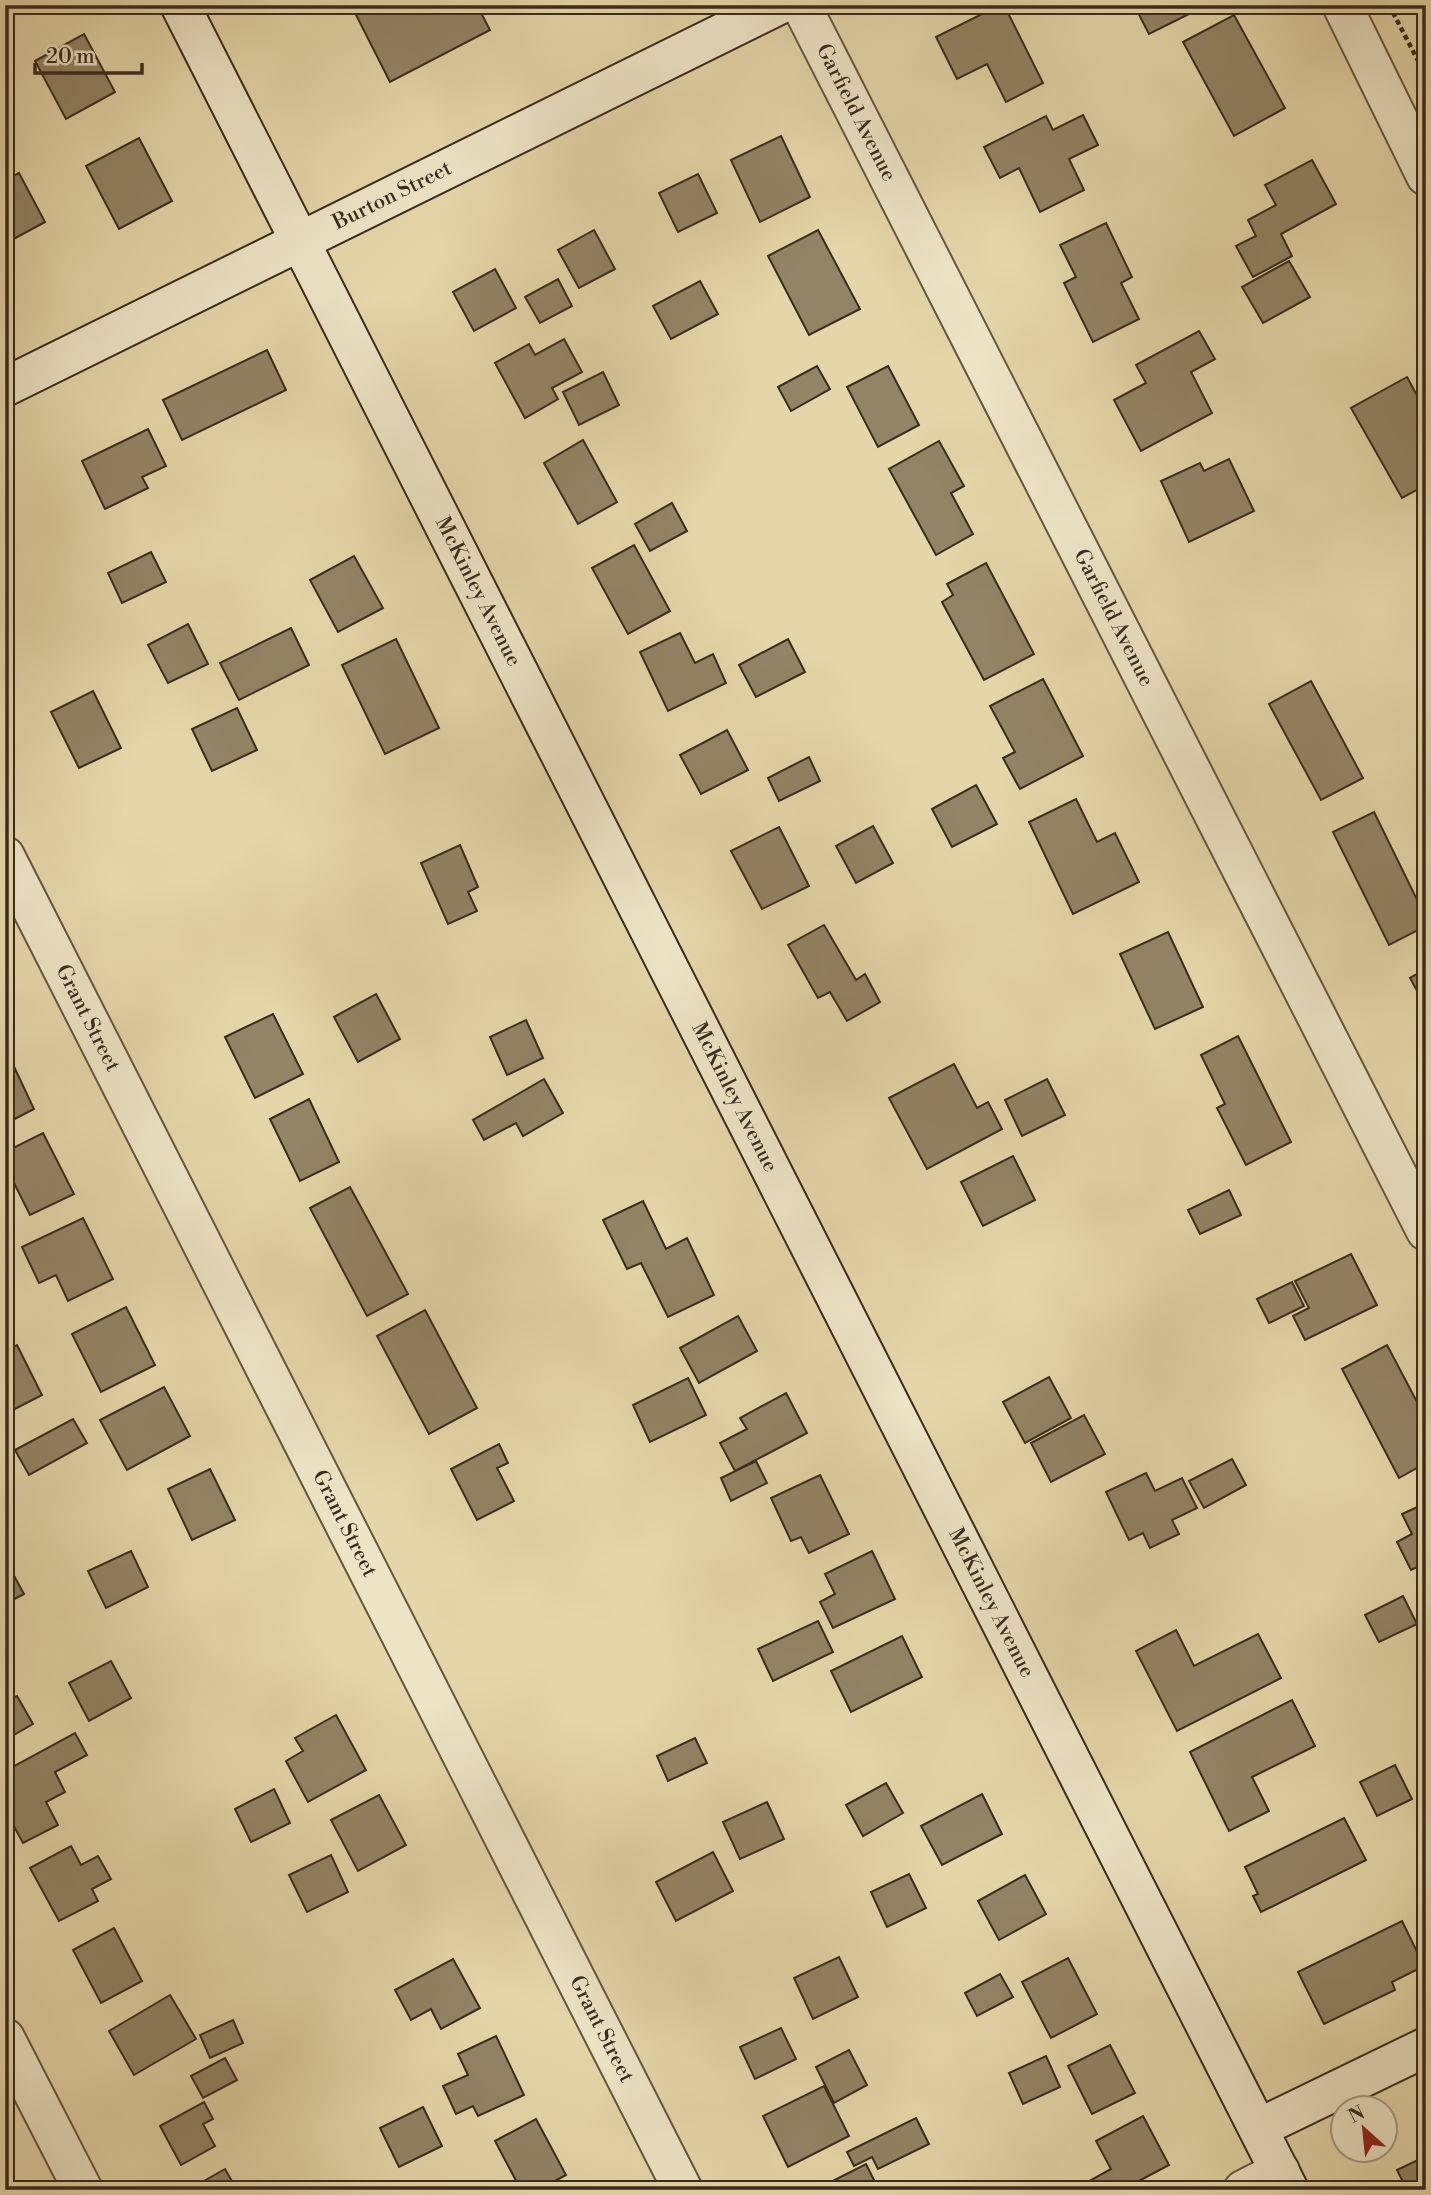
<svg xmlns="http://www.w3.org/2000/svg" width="1431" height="2195" viewBox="0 0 1431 2195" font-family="'Libre Bodoni',serif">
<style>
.building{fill:#928465;stroke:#392b1d;stroke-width:2}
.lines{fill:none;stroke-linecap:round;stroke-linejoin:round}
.street-casing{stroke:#645640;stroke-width:42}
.secondary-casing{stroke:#392b1d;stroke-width:42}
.path{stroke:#392b1d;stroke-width:4.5;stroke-dasharray:5 3.5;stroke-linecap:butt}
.street{stroke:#ede4c6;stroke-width:38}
.secondary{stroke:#ede4c6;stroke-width:38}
.labels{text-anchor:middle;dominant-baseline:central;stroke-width:6;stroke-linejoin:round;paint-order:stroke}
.street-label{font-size:21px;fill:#392b1d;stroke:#ede4c6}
</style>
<rect width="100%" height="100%" fill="#e4d6a8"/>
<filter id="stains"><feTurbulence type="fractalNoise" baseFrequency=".00286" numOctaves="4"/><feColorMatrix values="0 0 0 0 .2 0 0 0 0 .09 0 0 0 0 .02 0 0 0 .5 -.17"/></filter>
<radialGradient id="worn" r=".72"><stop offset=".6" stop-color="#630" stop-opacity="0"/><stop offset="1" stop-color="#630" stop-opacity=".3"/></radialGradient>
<!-- building -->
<g class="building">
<polygon points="351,5 477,5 490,30 390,82"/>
<polygon points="1000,5 1004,5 1043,83 1006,102 987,64 957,79 936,37"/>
<polygon points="1134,5 1207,5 1149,34"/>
<polygon points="1234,15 1285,108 1234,136 1183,42"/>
<polygon points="84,34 115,92 66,119 35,61"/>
<polygon points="1083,115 1098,145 1069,159 1084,190 1040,212 1019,168 1000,178 984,147 1046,116 1053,130"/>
<polygon points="781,136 810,197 760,222 731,160"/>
<polygon points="139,138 172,201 119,229 86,166"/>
<polygon points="1312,160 1336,204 1281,234 1292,256 1253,277 1236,246 1256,236 1248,220 1276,205 1265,185"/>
<polygon points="19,173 45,222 8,242 5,181"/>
<polygon points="698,174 717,213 678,232 659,193"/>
<polygon points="1106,223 1132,277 1121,283 1139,319 1093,342 1064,283 1076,277 1060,245"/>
<polygon points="594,230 615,269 579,288 558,250"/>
<polygon points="818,230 860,309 809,335 768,256"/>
<polygon points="1289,261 1310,297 1263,323 1242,287"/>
<polygon points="495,269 516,308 474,331 453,292"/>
<polygon points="558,279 572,306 540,323 525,297"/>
<polygon points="700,281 718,314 671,339 653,306"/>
<polygon points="1199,331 1215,359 1191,372 1212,413 1141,451 1114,400 1146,383 1136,365"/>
<polygon points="564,339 582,372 552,388 558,399 525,418 495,363 529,344 535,355"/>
<polygon points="267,350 286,390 182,440 163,400"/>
<polygon points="817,366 830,389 791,411 778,387"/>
<polygon points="888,366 919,425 878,447 847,387"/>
<polygon points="603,372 619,405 579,425 563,392"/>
<polygon points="1407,377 1426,412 1426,485 1402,498 1351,408"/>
<polygon points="148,429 166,466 142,477 148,488 105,509 82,461"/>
<polygon points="583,440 617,502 578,524 544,463"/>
<polygon points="939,441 964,486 951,493 973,534 936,555 889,469"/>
<polygon points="1229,459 1254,511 1189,542 1161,481 1200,463 1204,471"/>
<polygon points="672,503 687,531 650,551 635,524"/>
<polygon points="634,545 670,611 628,634 592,568"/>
<polygon points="151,552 166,582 122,603 108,573"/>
<polygon points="354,556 383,608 338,632 310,580"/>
<polygon points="986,563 1034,654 984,680 942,602 953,595 947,584"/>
<polygon points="188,624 208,664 168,683 148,645"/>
<polygon points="291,628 309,665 239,700 220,663"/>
<polygon points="680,633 695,663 713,654 726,683 668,711 640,652"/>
<polygon points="396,639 439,728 385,754 342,665"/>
<polygon points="788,639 805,672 756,697 739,665"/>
<polygon points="1043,679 1083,756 1020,789 1003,758 1015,752 990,706"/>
<polygon points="1311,681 1363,778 1321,800 1269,704"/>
<polygon points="93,691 121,748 79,768 51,712"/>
<polygon points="237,708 257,750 212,771 192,729"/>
<polygon points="727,730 748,770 701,794 680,755"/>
<polygon points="809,757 820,781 779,801 768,778"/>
<polygon points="976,785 997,824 952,847 932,809"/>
<polygon points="1076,799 1097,842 1115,833 1139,882 1073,914 1029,822"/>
<polygon points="1374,812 1426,918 1426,926 1389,945 1333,832"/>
<polygon points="873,826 893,863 856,883 836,846"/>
<polygon points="779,827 809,886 762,909 731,851"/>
<polygon points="460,845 478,887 468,892 477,911 448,924 421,863"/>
<polygon points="824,925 856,980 865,974 880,1002 847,1021 830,992 818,998 788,945"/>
<polygon points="1168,932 1203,1007 1155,1029 1120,954"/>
<polygon points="1426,969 1426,1007 1410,978"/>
<polygon points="376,994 400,1039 358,1062 334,1017"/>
<polygon points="273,1014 303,1074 255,1098 225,1037"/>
<polygon points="526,1020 543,1058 507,1075 490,1037"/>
<polygon points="1238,1036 1291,1142 1246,1165 1217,1108 1225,1104 1201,1055"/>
<polygon points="9,1056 34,1109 5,1124 5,1058"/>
<polygon points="954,1064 977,1108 988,1102 1002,1129 927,1169 889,1098"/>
<polygon points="544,1079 563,1113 523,1136 516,1123 484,1140 473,1120"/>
<polygon points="1047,1079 1065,1115 1022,1136 1005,1100"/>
<polygon points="309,1099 339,1162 300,1181 270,1119"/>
<polygon points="43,1133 74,1194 30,1215 5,1165 5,1152"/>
<polygon points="1013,1156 1035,1200 983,1226 961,1182"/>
<polygon points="350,1187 408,1294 367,1316 310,1208"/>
<polygon points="1229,1190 1241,1215 1200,1234 1188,1210"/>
<polygon points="643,1201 666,1249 687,1238 714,1295 668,1317 641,1263 627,1269 603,1220"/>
<polygon points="83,1218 113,1279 68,1301 56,1275 39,1283 22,1247"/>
<polygon points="1351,1254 1377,1305 1305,1340 1293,1316 1309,1308 1295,1281"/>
<polygon points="1292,1282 1304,1306 1269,1323 1257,1299"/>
<polygon points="126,1307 155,1365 101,1392 72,1334"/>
<polygon points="425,1310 477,1408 429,1434 377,1336"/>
<polygon points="738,1316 757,1351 699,1383 680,1348"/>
<polygon points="17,1345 42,1395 5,1414 5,1351"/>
<polygon points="1387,1345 1426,1419 1426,1463 1399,1478 1342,1369"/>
<polygon points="1049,1377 1071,1418 1025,1443 1003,1402"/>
<polygon points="688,1378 706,1415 650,1442 633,1405"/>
<polygon points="164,1387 190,1436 127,1470 100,1420"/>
<polygon points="786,1393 807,1433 735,1471 720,1443 747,1429 740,1418"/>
<polygon points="1084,1415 1105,1454 1051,1482 1031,1443"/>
<polygon points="73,1419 87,1443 29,1475 15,1450"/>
<polygon points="499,1444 508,1463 497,1468 514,1501 477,1520 451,1469"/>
<polygon points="1232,1459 1246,1485 1204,1508 1189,1481"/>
<polygon points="756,1461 767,1483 731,1501 721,1478"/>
<polygon points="210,1469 235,1520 192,1540 168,1489"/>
<polygon points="1146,1473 1155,1491 1182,1478 1197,1508 1172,1520 1179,1534 1150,1548 1143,1533 1129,1540 1106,1492"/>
<polygon points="820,1475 849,1534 809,1553 801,1537 791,1541 771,1498"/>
<polygon points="1426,1503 1426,1563 1411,1570 1397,1542 1412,1534 1402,1514"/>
<polygon points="131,1551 148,1587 106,1608 88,1571"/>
<polygon points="872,1551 895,1599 833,1628 820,1602 835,1594 825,1574"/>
<polygon points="5,1559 24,1594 5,1604"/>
<polygon points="1403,1596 1417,1624 1379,1642 1365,1615"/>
<polygon points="818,1621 833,1652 773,1681 758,1649"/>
<polygon points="1176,1630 1194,1666 1258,1634 1281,1678 1177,1731 1136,1651"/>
<polygon points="902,1636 922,1677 851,1712 831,1671"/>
<polygon points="111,1661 131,1698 89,1721 69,1683"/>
<polygon points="17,1696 33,1724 5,1740 5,1702"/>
<polygon points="1292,1700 1315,1746 1252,1777 1269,1811 1229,1831 1190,1752"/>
<polygon points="336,1715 366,1770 308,1802 286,1761 303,1751 295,1738"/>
<polygon points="75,1733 87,1755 55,1772 65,1792 46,1802 58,1825 23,1843 5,1810 5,1771"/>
<polygon points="695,1738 707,1763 668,1781 657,1756"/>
<polygon points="1395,1765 1412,1799 1377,1816 1360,1782"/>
<polygon points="886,1783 903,1813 863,1836 846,1805"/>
<polygon points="274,1789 290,1823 251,1842 235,1809"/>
<polygon points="982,1794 1002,1834 942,1865 921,1826"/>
<polygon points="379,1795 406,1845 358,1871 331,1820"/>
<polygon points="767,1802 784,1839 740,1859 723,1822"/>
<polygon points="1344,1818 1366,1860 1261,1912 1253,1896 1258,1894 1245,1867"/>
<polygon points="71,1846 81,1865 98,1856 111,1879 92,1889 98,1901 59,1921 30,1868"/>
<polygon points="713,1852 733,1891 676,1921 656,1882"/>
<polygon points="331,1855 348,1892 307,1912 289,1875"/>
<polygon points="909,1874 926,1908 887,1927 871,1892"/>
<polygon points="1025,1875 1046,1914 999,1940 978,1901"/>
<polygon points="1402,1921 1424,1966 1392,1982 1395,1990 1324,2024 1298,1972"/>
<polygon points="114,1928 142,1981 101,2003 73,1950"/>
<polygon points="839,1957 858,1997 813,2019 794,1978"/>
<polygon points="1068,1958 1097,2014 1051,2038 1022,1982"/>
<polygon points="453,1959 480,2008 441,2029 431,2009 411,2020 395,1990"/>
<polygon points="1000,1974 1013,1997 977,2016 965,1993"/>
<polygon points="170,1995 196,2039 134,2075 109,2031"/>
<polygon points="233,2020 243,2043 210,2058 200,2035"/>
<polygon points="781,2028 796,2059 755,2079 740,2047"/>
<polygon points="496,2036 524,2095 478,2116 473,2106 456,2114 443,2086 468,2075 458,2054"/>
<polygon points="1110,2045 1135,2093 1092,2114 1068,2066"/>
<polygon points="849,2050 867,2085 834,2103 816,2067"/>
<polygon points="1046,2056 1060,2087 1023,2104 1009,2073"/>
<polygon points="225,2058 237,2080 203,2098 191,2076"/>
<polygon points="824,2086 849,2136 788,2167 763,2116"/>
<polygon points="204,2102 213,2119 203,2124 215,2146 181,2165 160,2126"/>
<polygon points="423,2107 442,2146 399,2167 380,2128"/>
<polygon points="1143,2116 1169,2165 1122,2190 1085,2190 1082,2185 1111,2169 1096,2141"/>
<polygon points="916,2118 929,2144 878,2169 872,2157 854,2166 847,2152"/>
<polygon points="536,2119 566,2175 538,2190 521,2190 495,2141"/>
<polygon points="1426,2156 1426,2190 1407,2190 1397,2170"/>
<polygon points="866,2164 879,2190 815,2190"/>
<polygon points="225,2169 237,2190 191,2190 190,2189"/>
</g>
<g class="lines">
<!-- street casing -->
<g class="street-casing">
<g id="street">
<path id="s1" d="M801 5 1426 1231"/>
<polyline points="1342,5 1426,176"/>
<path id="s2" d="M5 856 683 2190"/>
<polyline points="5,2038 83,2190"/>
<polyline points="1243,2190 1280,2171"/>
</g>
</g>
<!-- secondary casing -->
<g class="secondary-casing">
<g id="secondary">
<path id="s3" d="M180 5 1289 2190"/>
<path id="s4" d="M5 387 779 5"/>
<polyline points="1259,2128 1426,2047"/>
</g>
</g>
<!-- path -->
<polyline class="path" points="1389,5 1426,76"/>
<!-- street -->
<use href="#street" class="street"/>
<!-- secondary -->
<use href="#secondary" class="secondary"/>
</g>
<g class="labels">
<!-- street labels -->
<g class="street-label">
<text stroke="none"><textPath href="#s1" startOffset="121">Garfield Avenue</textPath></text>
<text stroke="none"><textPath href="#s4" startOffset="432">Burton Street</textPath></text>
<text stroke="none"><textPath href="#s3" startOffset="658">McKinley Avenue</textPath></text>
<text stroke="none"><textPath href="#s1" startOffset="688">Garfield Avenue</textPath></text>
<text stroke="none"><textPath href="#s2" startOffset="182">Grant Street</textPath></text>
<text stroke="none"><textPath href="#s3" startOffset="1225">McKinley Avenue</textPath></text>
<text stroke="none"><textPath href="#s2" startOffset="749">Grant Street</textPath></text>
<text stroke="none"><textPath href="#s3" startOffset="1792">McKinley Avenue</textPath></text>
<text stroke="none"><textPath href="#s2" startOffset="1316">Grant Street</textPath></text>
</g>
</g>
<!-- margin -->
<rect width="1431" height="2195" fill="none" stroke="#e4d6a8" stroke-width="28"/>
<rect x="7" y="7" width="1417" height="2181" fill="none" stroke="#392b1d" stroke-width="3.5"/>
<rect x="14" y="14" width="1403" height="2167" fill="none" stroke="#392b1d" stroke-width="2"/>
<!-- north arrow -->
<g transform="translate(1364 2129) rotate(333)"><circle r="33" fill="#ede4c6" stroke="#a59a82" stroke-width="2"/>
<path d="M0-5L12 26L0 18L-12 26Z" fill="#8f2418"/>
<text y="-10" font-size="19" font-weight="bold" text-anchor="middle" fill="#392b1d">N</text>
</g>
<!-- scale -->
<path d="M35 63v10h107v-10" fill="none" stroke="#392b1d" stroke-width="3.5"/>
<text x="46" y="63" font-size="21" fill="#392b1d" stroke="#ede4c6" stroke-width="5" paint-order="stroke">20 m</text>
<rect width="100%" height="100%" filter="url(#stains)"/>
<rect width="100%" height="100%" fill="url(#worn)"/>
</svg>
